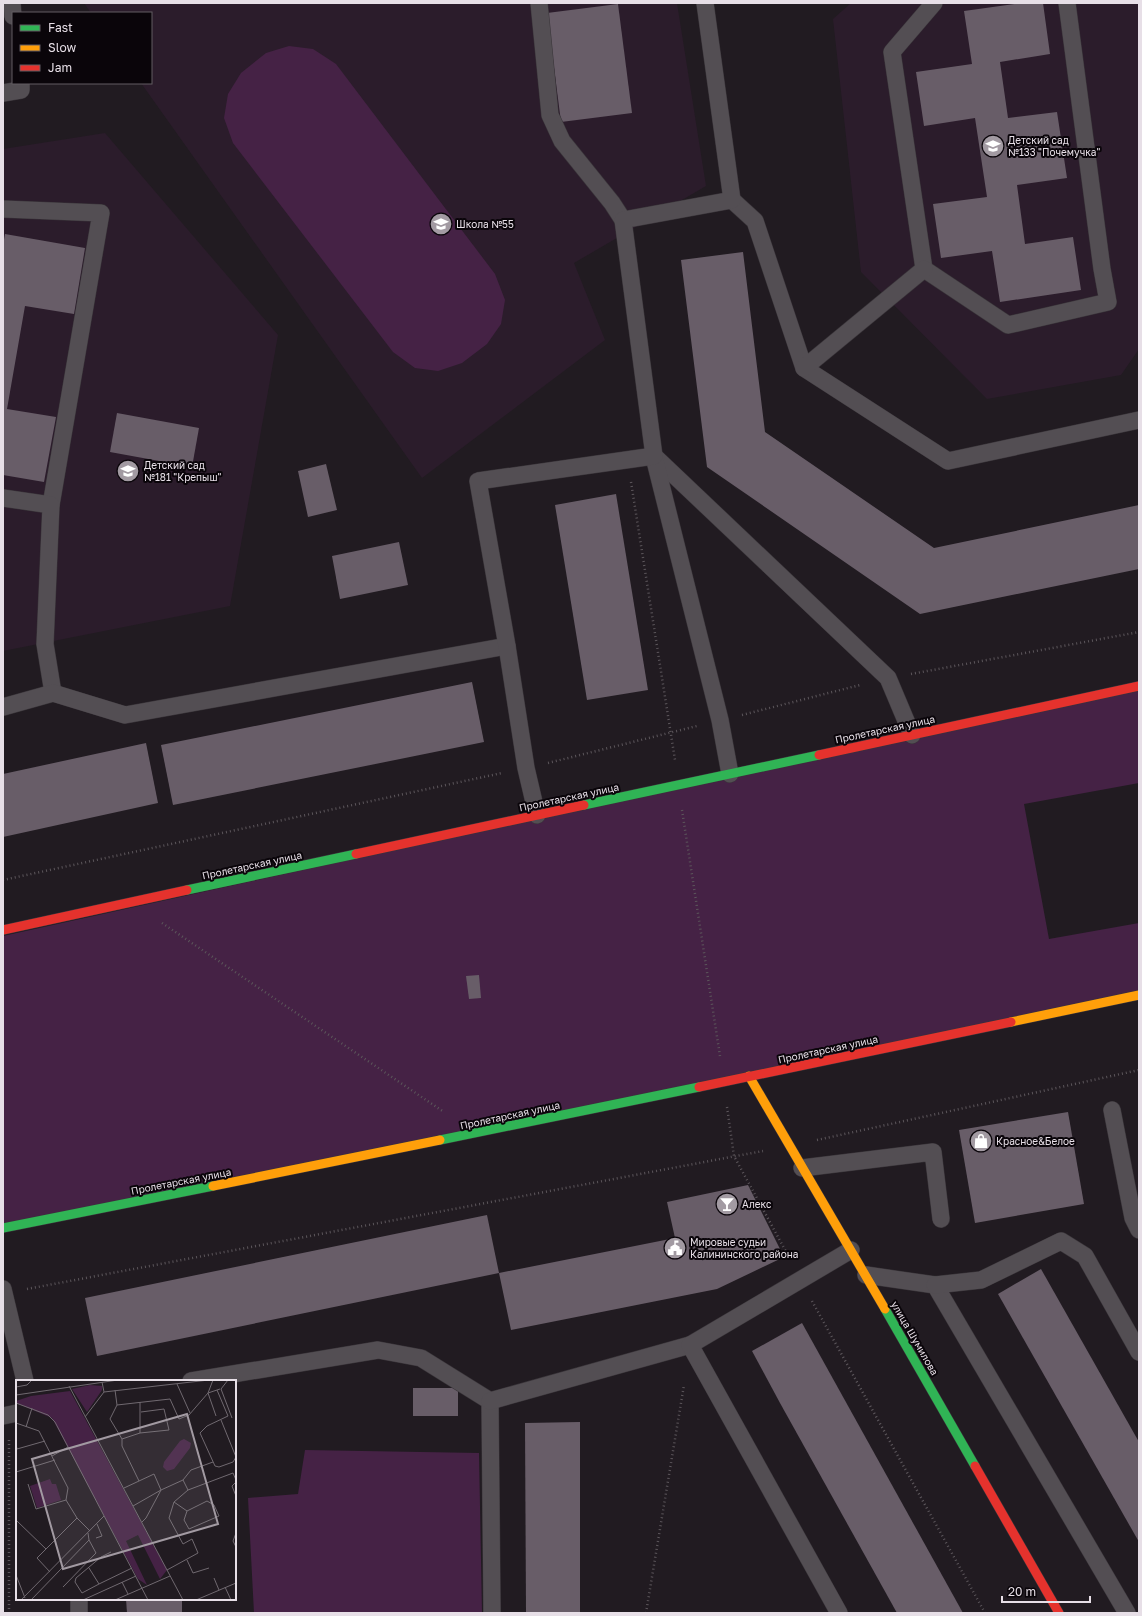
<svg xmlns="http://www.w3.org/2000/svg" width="1142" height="1616" viewBox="0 0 1142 1616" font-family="'Golos Text',sans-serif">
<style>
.built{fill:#2b1c2b}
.green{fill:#452245}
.building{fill:#685d68}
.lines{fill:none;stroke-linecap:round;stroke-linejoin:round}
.lane-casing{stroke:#3a353a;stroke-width:18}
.fast-casing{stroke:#3a353a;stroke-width:10}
.slow-casing{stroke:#3a353a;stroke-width:10}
.jam-casing{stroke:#3a353a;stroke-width:10}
.path{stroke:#5c565b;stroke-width:2.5;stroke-dasharray:1 3;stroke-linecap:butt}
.lane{stroke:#534e53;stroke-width:17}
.fast{stroke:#30b455;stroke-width:9}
.slow{stroke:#ff9f0a;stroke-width:9}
.jam{stroke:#e5322d;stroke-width:9}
.labels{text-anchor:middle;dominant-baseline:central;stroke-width:4;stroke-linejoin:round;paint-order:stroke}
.poi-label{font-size:10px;fill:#e7dfe7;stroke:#0a050a;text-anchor:start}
.street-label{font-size:10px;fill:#e7dfe7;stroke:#0a050a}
.inset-road{fill:none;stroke:#706970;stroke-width:1}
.view{fill:#a29aa2;fill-opacity:0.15;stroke:#a29aa2;stroke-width:2}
.inset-edge{fill:none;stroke:#e7dfe7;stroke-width:2}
</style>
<rect width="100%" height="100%" fill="#211b21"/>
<!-- built -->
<g class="built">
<polygon points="84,3 677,3 706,186 574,263 605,340 422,478 141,83 151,83 151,13 91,13"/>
<polygon points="851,3 1139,3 1139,349 1121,375 987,399 861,272 833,19"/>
<polygon points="105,133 278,335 230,606 3,651 3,149"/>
</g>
<!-- green -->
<g class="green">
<polygon points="289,46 313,49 336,64 495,274 505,300 501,324 487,344 462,363 438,371 415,368 393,352 233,143 224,118 228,94 241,73 266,53"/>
<polygon points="1139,686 1139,783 1024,804 1049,939 1139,923 1139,994 3,1227 3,936"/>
<polygon points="305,1450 479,1453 482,1613 254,1613 248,1498 298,1494"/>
</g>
<!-- building -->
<g class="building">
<polygon points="1022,3 1043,3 1050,54 1000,62 1008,118 1057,112 1067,178 1017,185 1025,244 1073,237 1081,290 1000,302 992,251 941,258 933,204 987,197 975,118 924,126 916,72 972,64 964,11"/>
<polygon points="618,4 632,113 561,122 547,13"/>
<polygon points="5,234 85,248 74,314 25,306 7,409 56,417 44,482 3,475 3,245"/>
<polygon points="743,252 765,432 934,548 1139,505 1139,569 920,614 707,467 681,260"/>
<polygon points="117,413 199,428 192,467 110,452"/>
<polygon points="326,464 337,510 308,517 298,471"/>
<polygon points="616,494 648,690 587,700 555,505"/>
<polygon points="399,542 408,585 340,599 332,556"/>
<polygon points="472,682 484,742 173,805 161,745"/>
<polygon points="146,743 158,803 3,837 3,774"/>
<polygon points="479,975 481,998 469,999 466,976"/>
<polygon points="1068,1112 1084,1204 975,1223 959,1130"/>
<polygon points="748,1185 784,1257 717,1289 511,1330 499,1273 675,1238 667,1202"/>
<polygon points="487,1215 499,1273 97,1356 85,1298"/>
<polygon points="1041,1269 1139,1442 1139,1542 998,1294"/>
<polygon points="802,1323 963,1613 897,1613 780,1403 752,1351"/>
<rect x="413" y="1388" width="45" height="28"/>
<polygon points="580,1422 580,1613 526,1613 525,1423"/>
<polygon points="126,1599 182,1599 182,1613 127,1613"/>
</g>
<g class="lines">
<!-- lane casing -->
<g class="lane-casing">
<g id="lane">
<polyline points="12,3 13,16"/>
<polyline points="539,3 550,115 562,141 612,203 623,220"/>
<polyline points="934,3 892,52 924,269 1008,325 1108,302 1102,269 1067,3"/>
<polyline points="3,93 21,90 21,83"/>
<polyline points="732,200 755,221 804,368 948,461 1139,420"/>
<polyline points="3,209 101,213 51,505"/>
<polyline points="804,368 924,269"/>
<polyline points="654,456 888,678 912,735"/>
<polyline points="654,457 720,720 730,774"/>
<polyline points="3,498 51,505 45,644 53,693"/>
<polyline points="3,707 53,693 125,715 507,646"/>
<polyline points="537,815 526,768 507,646 478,481 654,456 623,220 732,200 705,3"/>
<polyline points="1112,1110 1133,1218 1139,1230"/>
<polyline points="802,1168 933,1152 941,1219"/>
<polyline points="866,1275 935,1285 1127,1613"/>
<polyline points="935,1285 981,1280 1061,1241 1085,1256 1139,1352"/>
<polyline points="3,1289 25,1381"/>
<polyline points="191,1381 378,1350 421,1358 490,1401 492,1613"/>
<polyline points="490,1401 690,1345"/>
<polyline points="3,1416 17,1413"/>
<polyline points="79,1599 79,1613"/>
<polyline points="839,1613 690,1345 851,1250"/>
</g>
</g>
<!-- fast casing -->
<g class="fast-casing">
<g id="fast">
<polyline points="584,805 819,755"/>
<polyline points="187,890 356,854"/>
<polyline points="440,1140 699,1087"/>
<polyline points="3,1228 213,1186"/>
<polyline points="885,1309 975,1466"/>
</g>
</g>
<!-- slow casing -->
<g class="slow-casing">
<g id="slow">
<polyline points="1011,1022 1139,995"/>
<polyline points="749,1076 885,1309"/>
<polyline points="213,1186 440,1140"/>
</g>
</g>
<!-- jam casing -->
<g class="jam-casing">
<g id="jam">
<polyline points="819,755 1139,686"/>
<polyline points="356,854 584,805"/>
<polyline points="3,930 187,890"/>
<polyline points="699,1087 1011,1022"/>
<polyline points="975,1466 1059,1613"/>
</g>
</g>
<!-- path -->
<g class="path">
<polyline points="631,482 675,760"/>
<polyline points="911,674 1139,632"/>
<polyline points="742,715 860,685"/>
<polyline points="548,763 697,726"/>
<polyline points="682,810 720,1056"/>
<polyline points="3,880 502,773"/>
<polyline points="162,923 444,1112"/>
<polyline points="727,1107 734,1156 790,1259"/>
<polyline points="817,1140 1139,1070"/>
<polyline points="27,1289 763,1151"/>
<polyline points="812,1301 985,1613"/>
<polyline points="9,1440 9,1613"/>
<polyline points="646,1613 684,1385"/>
</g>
<!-- lane -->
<use href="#lane" class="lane"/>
<!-- fast -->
<use href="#fast" class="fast"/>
<!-- slow -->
<use href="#slow" class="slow"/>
<!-- jam -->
<use href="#jam" class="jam"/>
</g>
<!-- icons -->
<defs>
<g id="school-disc" transform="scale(1.15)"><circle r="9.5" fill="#a29aa2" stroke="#0a050a"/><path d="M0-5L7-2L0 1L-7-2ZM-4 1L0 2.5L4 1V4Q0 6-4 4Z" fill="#fff"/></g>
<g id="shop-disc" transform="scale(1.15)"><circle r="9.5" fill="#a29aa2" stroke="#0a050a"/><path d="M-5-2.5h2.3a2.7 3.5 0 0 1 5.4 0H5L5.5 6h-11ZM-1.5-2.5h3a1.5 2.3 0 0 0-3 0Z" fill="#fff"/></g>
<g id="bar-disc" transform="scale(1.15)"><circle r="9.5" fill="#a29aa2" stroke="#0a050a"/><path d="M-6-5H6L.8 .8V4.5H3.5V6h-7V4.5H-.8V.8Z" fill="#fff"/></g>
<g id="civic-disc" transform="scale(1.15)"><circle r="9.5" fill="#a29aa2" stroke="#0a050a"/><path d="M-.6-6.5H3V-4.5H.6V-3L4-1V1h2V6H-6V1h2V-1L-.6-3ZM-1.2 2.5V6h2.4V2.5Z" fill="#fff"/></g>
</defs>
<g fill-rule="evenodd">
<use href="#school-disc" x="993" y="146"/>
<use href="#school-disc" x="441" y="224"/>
<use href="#school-disc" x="128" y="471"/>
<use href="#shop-disc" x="981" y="1141"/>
<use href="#bar-disc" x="727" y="1204"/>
<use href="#civic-disc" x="675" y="1248"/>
</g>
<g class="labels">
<!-- poi labels -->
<g class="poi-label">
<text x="1008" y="140">Детский сад<tspan x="1008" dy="12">№133 "Почемучка"</tspan></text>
<text x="456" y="224">Школа №55</text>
<text x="144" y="465">Детский сад<tspan x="144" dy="12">№181 "Крепыш"</tspan></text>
<text x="996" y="1141">Красное&amp;Белое</text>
<text x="742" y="1204">Алекс</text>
<text x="690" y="1242">Мировые судьи<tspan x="690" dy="12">Калининского района</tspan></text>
</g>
<!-- street labels -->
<g class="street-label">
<text transform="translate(885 729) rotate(-12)">Пролетарская улица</text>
<text transform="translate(569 797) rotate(-12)">Пролетарская улица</text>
<text transform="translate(252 865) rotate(-12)">Пролетарская улица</text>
<text transform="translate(828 1049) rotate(-12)">Пролетарская улица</text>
<text transform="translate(510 1115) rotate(-12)">Пролетарская улица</text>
<text transform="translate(181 1181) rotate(-11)">Пролетарская улица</text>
<text transform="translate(915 1338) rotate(60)">улица Шумилова</text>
</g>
</g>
<!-- overview -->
<g transform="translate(16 1380)">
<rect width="220" height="220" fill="#211b21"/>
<path d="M74 5 86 6V10L71 32 56 9ZM54 11 151 190 144 199 122 155 110 161 131 205 122 199 36 38 0 23V21L15 16ZM168 59 175 63 174 68 158 89 151 91 147 87 148 82 164 61ZM34 99 36 104H40L45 120 21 128 14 106Z" fill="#452245"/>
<path class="inset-road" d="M212 0 205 9 216 38M161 4 174 33M53 6 167 220M0 7 11 5 16 0M99 10 101 25M201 10 212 36 191 46 184 53 199 86 203 87 217 82 220 77M88 12 193 0M0 15 102 0M0 23 32 35 39 42 132 220M200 36 192 13 204 9M69 37 88 12 86 2M205 40 220 77M0 43 23 51 52 108 50 120 20 129 12 104M10 47 16 28M124 53 153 50 148 29 125 32M106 59 124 53V22M0 64 1 69 29 61M36 76 52 67M0 92 39 80M167 100 175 90 197 82M123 101 106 66V59L94 39 101 25 154 19 163 39 173 35 192 13 197 0M220 102 216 106 220 116M108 108 138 94 145 110 167 100 172 110 217 93 220 100M50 120 61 138M158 122 171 131 191 121 198 125 203 136 173 149 168 140 171 131M117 126 145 110M1 141 30 169 21 178 34 192M126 142 130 138 145 110M220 153 217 161 220 167M80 158 86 156 81 144M30 169 61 138 74 151M171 180 177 193 193 188M73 188 83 204 66 213 59 202 60 198 85 177 95 172M151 190 182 173 176 159 167 164 153 138 158 122 172 110M0 195 9 218M198 198 203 210M106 202 112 214M83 204 116 188M47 207 80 173 73 160M209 207 215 220M5 220 88 136M15 220 73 160 72 153M67 220 120 196M99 220 154 196M180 220 220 203"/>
<path class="view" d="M171 34 202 144 47 189 16 79Z"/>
<rect width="220" height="220" class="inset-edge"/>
</g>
<!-- border -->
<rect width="1142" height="1616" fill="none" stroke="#e7dfe7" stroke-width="8"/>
<!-- legend -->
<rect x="12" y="12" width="140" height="72" fill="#0a050a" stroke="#625c62"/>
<rect x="20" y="25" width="20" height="6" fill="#30b455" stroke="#625c62"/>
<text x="48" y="32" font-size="12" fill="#e7dfe7">Fast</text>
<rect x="20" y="45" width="20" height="6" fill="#ff9f0a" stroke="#625c62"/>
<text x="48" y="52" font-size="12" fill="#e7dfe7">Slow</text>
<rect x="20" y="65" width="20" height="6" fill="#e5322d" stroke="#625c62"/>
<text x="48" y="72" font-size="12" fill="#e7dfe7">Jam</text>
<!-- scale -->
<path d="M1002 1596v6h88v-6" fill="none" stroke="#e7dfe7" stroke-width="2"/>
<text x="1008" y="1596" font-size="12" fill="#e7dfe7" stroke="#0a050a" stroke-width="3" paint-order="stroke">20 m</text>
</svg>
